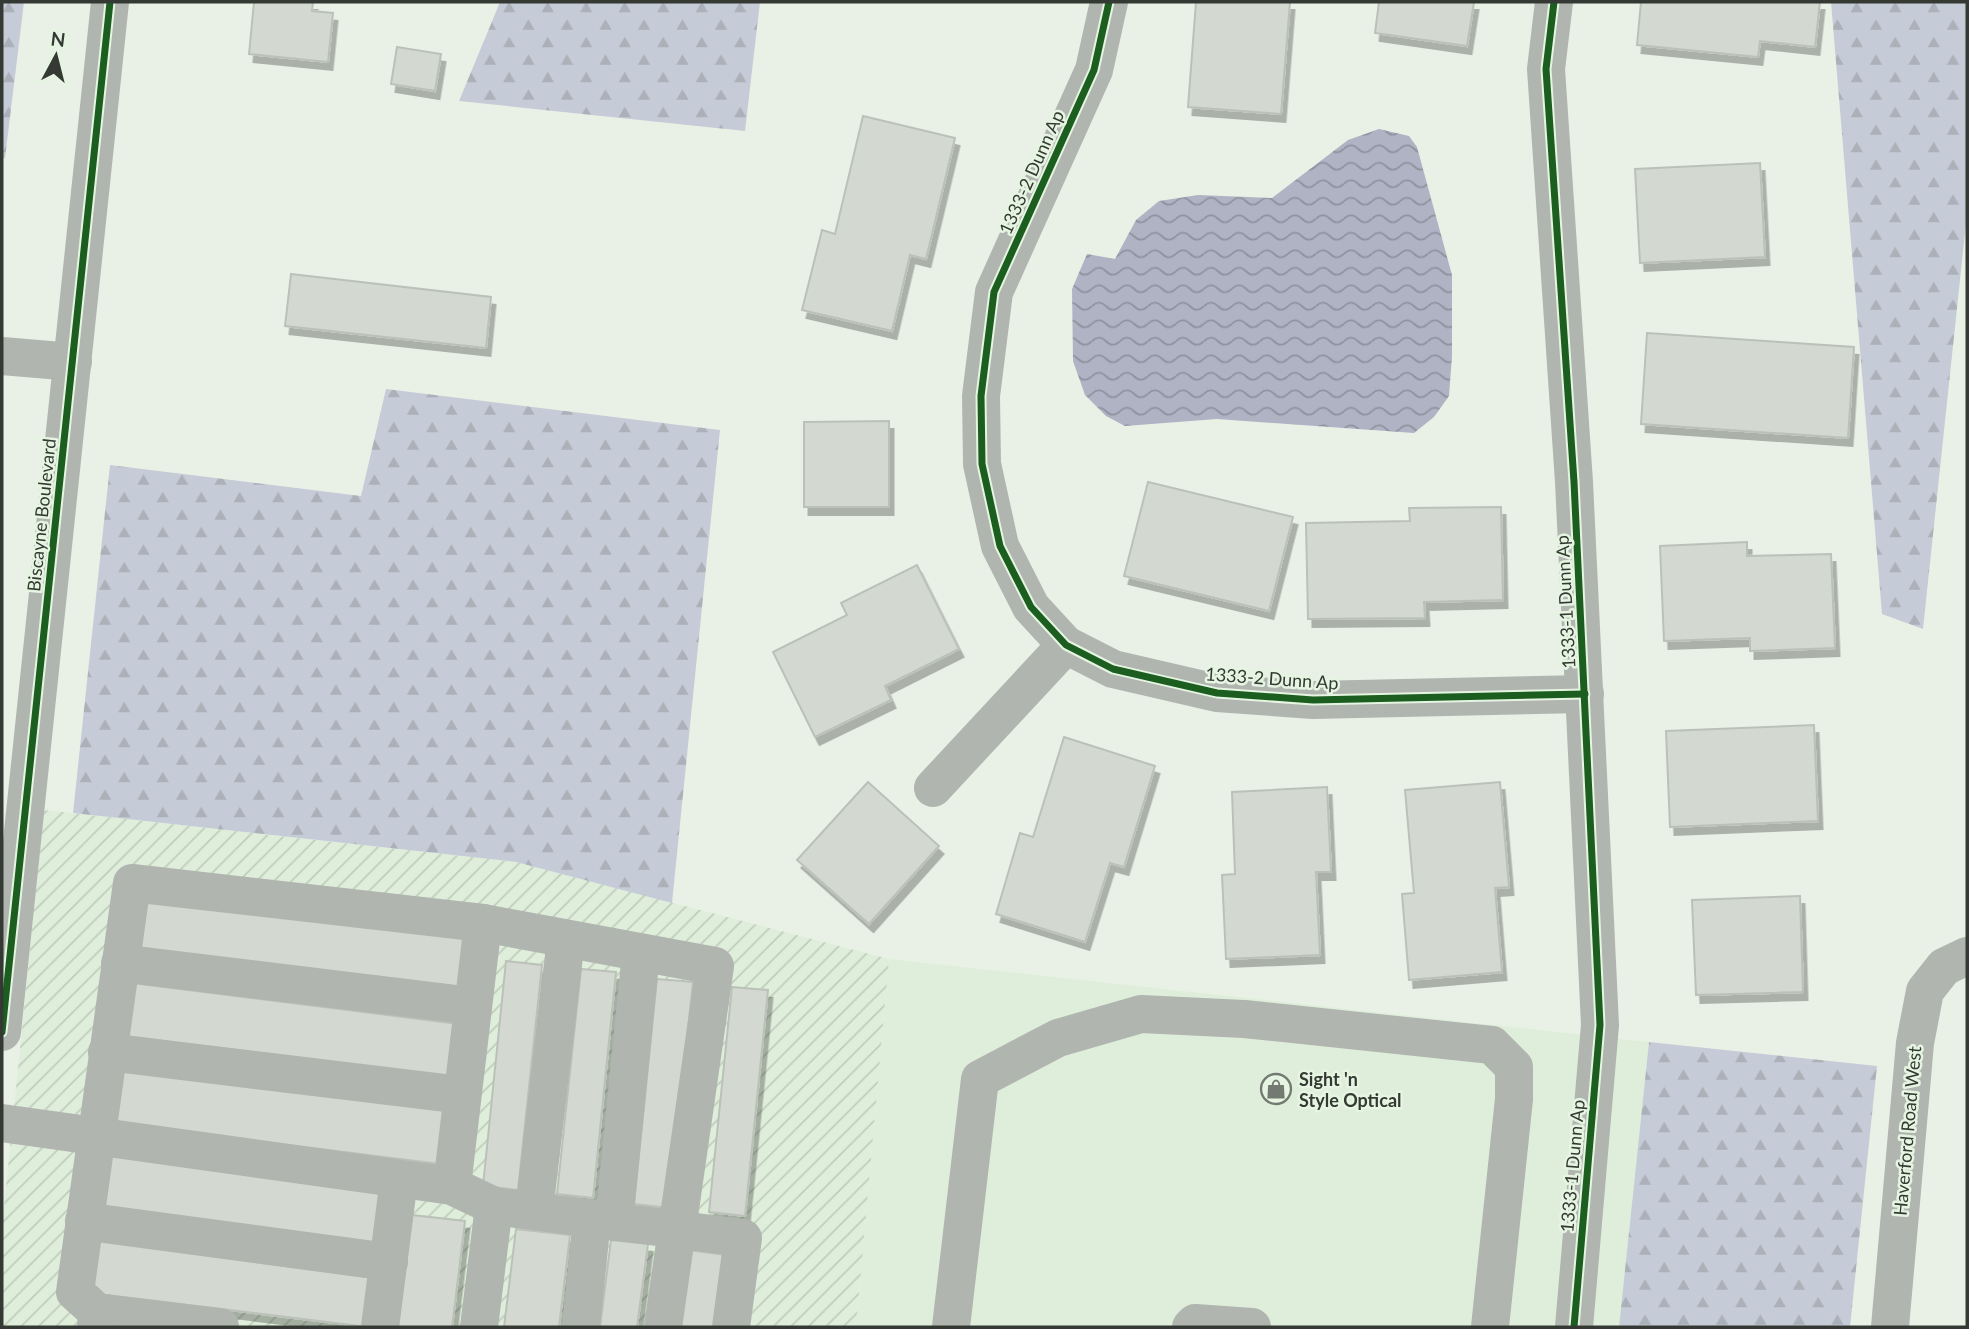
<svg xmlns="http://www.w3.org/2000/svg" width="1969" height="1329" viewBox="0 0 1969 1329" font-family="Lato,sans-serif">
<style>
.built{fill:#dfeedb}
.industrial{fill:url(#industrial-furrows)}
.forest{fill:url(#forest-firs)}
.water{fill:url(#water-waves)}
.building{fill:#d3d9d1;stroke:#bbc1b9;stroke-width:2;filter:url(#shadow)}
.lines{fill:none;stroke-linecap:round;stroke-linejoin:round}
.minor{stroke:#b1b5b0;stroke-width:38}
.cycleway-casing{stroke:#e6f5e2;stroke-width:11}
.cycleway{stroke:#1b5e20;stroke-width:7}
.labels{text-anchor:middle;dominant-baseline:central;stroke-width:5;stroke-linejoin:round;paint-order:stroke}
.street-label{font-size:18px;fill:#343a33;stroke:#e6f5e2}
.poi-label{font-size:18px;font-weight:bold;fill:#343a33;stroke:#e6f5e2;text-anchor:start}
</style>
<defs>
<pattern id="industrial-furrows" width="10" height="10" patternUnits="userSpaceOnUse" patternTransform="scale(1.75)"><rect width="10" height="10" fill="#dfeedb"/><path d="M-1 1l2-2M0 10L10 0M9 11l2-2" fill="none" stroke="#c0cdbc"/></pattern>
<pattern id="forest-firs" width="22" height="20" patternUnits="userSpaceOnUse" patternTransform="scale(1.75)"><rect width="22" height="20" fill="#c6ccd7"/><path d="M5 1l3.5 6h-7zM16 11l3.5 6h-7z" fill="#abb0b9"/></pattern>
<pattern id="water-waves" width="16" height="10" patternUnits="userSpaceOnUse" patternTransform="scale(1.75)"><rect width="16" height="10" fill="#afb3c4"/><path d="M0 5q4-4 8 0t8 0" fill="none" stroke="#8f93a0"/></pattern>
<filter id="shadow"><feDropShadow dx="4.5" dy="8" stdDeviation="0" flood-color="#0004"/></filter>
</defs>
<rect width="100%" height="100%" fill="#e9f1e6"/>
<!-- built -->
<polygon class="built" points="889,959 1649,1042 1619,1327 856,1327"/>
<!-- industrial -->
<polygon class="industrial" points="44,810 516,862 889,959 856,1327 2,1327 2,1226"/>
<!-- forest -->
<g class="forest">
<polygon points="2,2 24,2 5,158 2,158"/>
<polygon points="500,2 760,2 745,131 459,101"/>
<polygon points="1831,2 1967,2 1967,214 1923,629 1882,614"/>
<polygon points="386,389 720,430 672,903 516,862 73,813 110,465 361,496"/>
<polygon points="1649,1042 1877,1066 1850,1327 1619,1327"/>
</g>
<!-- water -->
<polygon class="water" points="1379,129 1409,136 1417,147 1452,275 1452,356 1449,396 1434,417 1414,433 1217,419 1125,426 1106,416 1085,395 1073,361 1072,289 1087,254 1115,259 1136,220 1159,201 1198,195 1272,198 1348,140"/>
<!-- building -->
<g class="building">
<polygon points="254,2 313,2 312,11 333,13 328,62 249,54"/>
<polygon points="1196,2 1290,2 1281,114 1188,107"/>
<polygon points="1379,2 1474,2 1467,46 1375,33"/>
<polygon points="1641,2 1820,2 1815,47 1760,41 1758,57 1637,45"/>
<polygon points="397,47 441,54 435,91 391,84"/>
<polygon points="863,116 955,138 926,259 910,255 892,331 802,310 822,230 835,234"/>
<polygon points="1760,163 1765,257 1640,263 1635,169"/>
<polygon points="291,274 491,297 486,348 285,326"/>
<polygon points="1647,333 1854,347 1848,438 1641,424"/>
<polygon points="889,421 889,507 804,507 804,422"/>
<polygon points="1148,482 1293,517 1269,611 1124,576"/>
<polygon points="1501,507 1503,600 1424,602 1425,618 1308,619 1306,523 1410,521 1409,508"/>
<polygon points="1747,542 1747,556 1831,554 1835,648 1750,651 1750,638 1664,641 1660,546"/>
<polygon points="917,565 959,649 885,686 891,700 815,737 773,652 847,615 841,603"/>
<polygon points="1814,725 1818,821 1670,827 1666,731"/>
<polygon points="1064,737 1155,766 1124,867 1110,863 1085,942 996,914 1020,833 1033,837"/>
<polygon points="868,782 939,846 869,924 797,860"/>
<polygon points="1500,782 1509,887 1495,888 1502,972 1409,980 1402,894 1414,893 1405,790"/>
<polygon points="1327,787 1331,872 1316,872 1320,955 1226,959 1222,875 1235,874 1232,792"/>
<polygon points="143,895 470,935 464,988 137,948"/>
<polygon points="1800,896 1803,992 1696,995 1692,900"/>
<polygon points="506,961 542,965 518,1190 483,1186"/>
<polygon points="581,969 616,972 593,1198 557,1194"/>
<polygon points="657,979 693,982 669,1208 634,1204"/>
<polygon points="132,983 459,1024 452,1077 125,1036"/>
<polygon points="732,987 768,990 745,1216 709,1212"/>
<polygon points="120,1070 447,1111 440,1164 113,1123"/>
<polygon points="107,1155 384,1190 377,1243 101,1209"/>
<polygon points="412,1215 465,1221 452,1327 398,1327"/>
<polygon points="516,1229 570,1235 559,1327 504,1327"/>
<polygon points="611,1240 648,1244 637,1327 600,1327"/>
<polygon points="95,1241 375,1278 368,1327 89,1293"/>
<polygon points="688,1250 726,1255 717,1327 678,1327"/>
</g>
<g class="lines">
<!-- minor -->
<g class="minor">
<polyline points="1109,2 1094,70 994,292 981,396 982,464 1000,546 1031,607 1066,645 1113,669 1217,693 1313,700 1585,694"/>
<polyline points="1554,2 1546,69 1574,482 1600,1025 1574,1327"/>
<polyline points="2,356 73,362"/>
<polyline points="933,788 1066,645"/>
<polyline points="483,923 715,966 663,1327"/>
<polyline points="120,963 473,1006"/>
<polyline points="2,1032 110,2"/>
<polyline points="107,1052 462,1095"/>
<polyline points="2,1123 452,1186 494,1206 743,1238 731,1327"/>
<polyline points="534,1211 566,939"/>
<polyline points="84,1221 389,1262"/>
<polyline points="614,1222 641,953"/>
<polyline points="97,1312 220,1327"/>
<polyline points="96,1327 97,1312 75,1292 132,883 483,923 452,1186"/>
<polyline points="380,1327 399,1179"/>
<polyline points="479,1327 494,1206"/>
<polyline points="581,1327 592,1219"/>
<polyline points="951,1327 980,1079 1058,1038 1141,1014 1244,1019 1492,1045 1514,1067 1514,1099 1490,1327"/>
<polyline points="1191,1327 1195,1323 1252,1327"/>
<polyline points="1890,1327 1915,1043 1925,991 1944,967 1967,956"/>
</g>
<!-- cycleway casing -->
<g class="cycleway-casing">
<g id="cycleway">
<polyline points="1109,2 1094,70 994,292 981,396 982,464 1000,546 1031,607 1066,645 1113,669 1217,693 1313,700 1585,694"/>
<polyline points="1554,2 1546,69 1574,482 1600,1025 1574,1327"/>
<polyline points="2,1032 110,2"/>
</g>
</g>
<!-- cycleway -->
<use href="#cycleway" class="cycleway"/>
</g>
<!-- icons -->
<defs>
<g id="shop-ring" transform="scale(1.575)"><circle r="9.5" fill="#e6f5e2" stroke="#737a72" stroke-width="1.5"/><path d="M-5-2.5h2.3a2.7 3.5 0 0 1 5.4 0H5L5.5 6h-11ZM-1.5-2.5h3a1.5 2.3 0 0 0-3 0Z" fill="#737a72"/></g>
</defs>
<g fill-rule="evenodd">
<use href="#shop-ring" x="1276" y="1089"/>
</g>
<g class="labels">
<!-- street labels -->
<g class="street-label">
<text transform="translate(1031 172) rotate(-66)">1333-2 Dunn Ap</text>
<text transform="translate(41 515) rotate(-84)">Biscayne Boulevard</text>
<text transform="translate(1565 602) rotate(-93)">1333-1 Dunn Ap</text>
<text transform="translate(1272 678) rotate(4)">1333-2 Dunn Ap</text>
<text transform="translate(1907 1131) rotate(-85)">Haverford Road West</text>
<text transform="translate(1572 1166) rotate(-85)">1333-1 Dunn Ap</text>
</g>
<!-- poi labels -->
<g class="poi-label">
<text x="1299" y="1079">Sight 'n<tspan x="1299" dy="21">Style Optical</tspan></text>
</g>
</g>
<!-- border -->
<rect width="1969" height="1329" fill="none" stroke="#343a33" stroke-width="7"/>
<!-- north arrow -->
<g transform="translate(56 56) rotate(7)" stroke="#e6f5e2" stroke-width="5" paint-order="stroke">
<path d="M0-5L12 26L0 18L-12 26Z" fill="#343a33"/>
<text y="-10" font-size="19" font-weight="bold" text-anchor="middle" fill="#343a33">N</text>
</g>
</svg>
